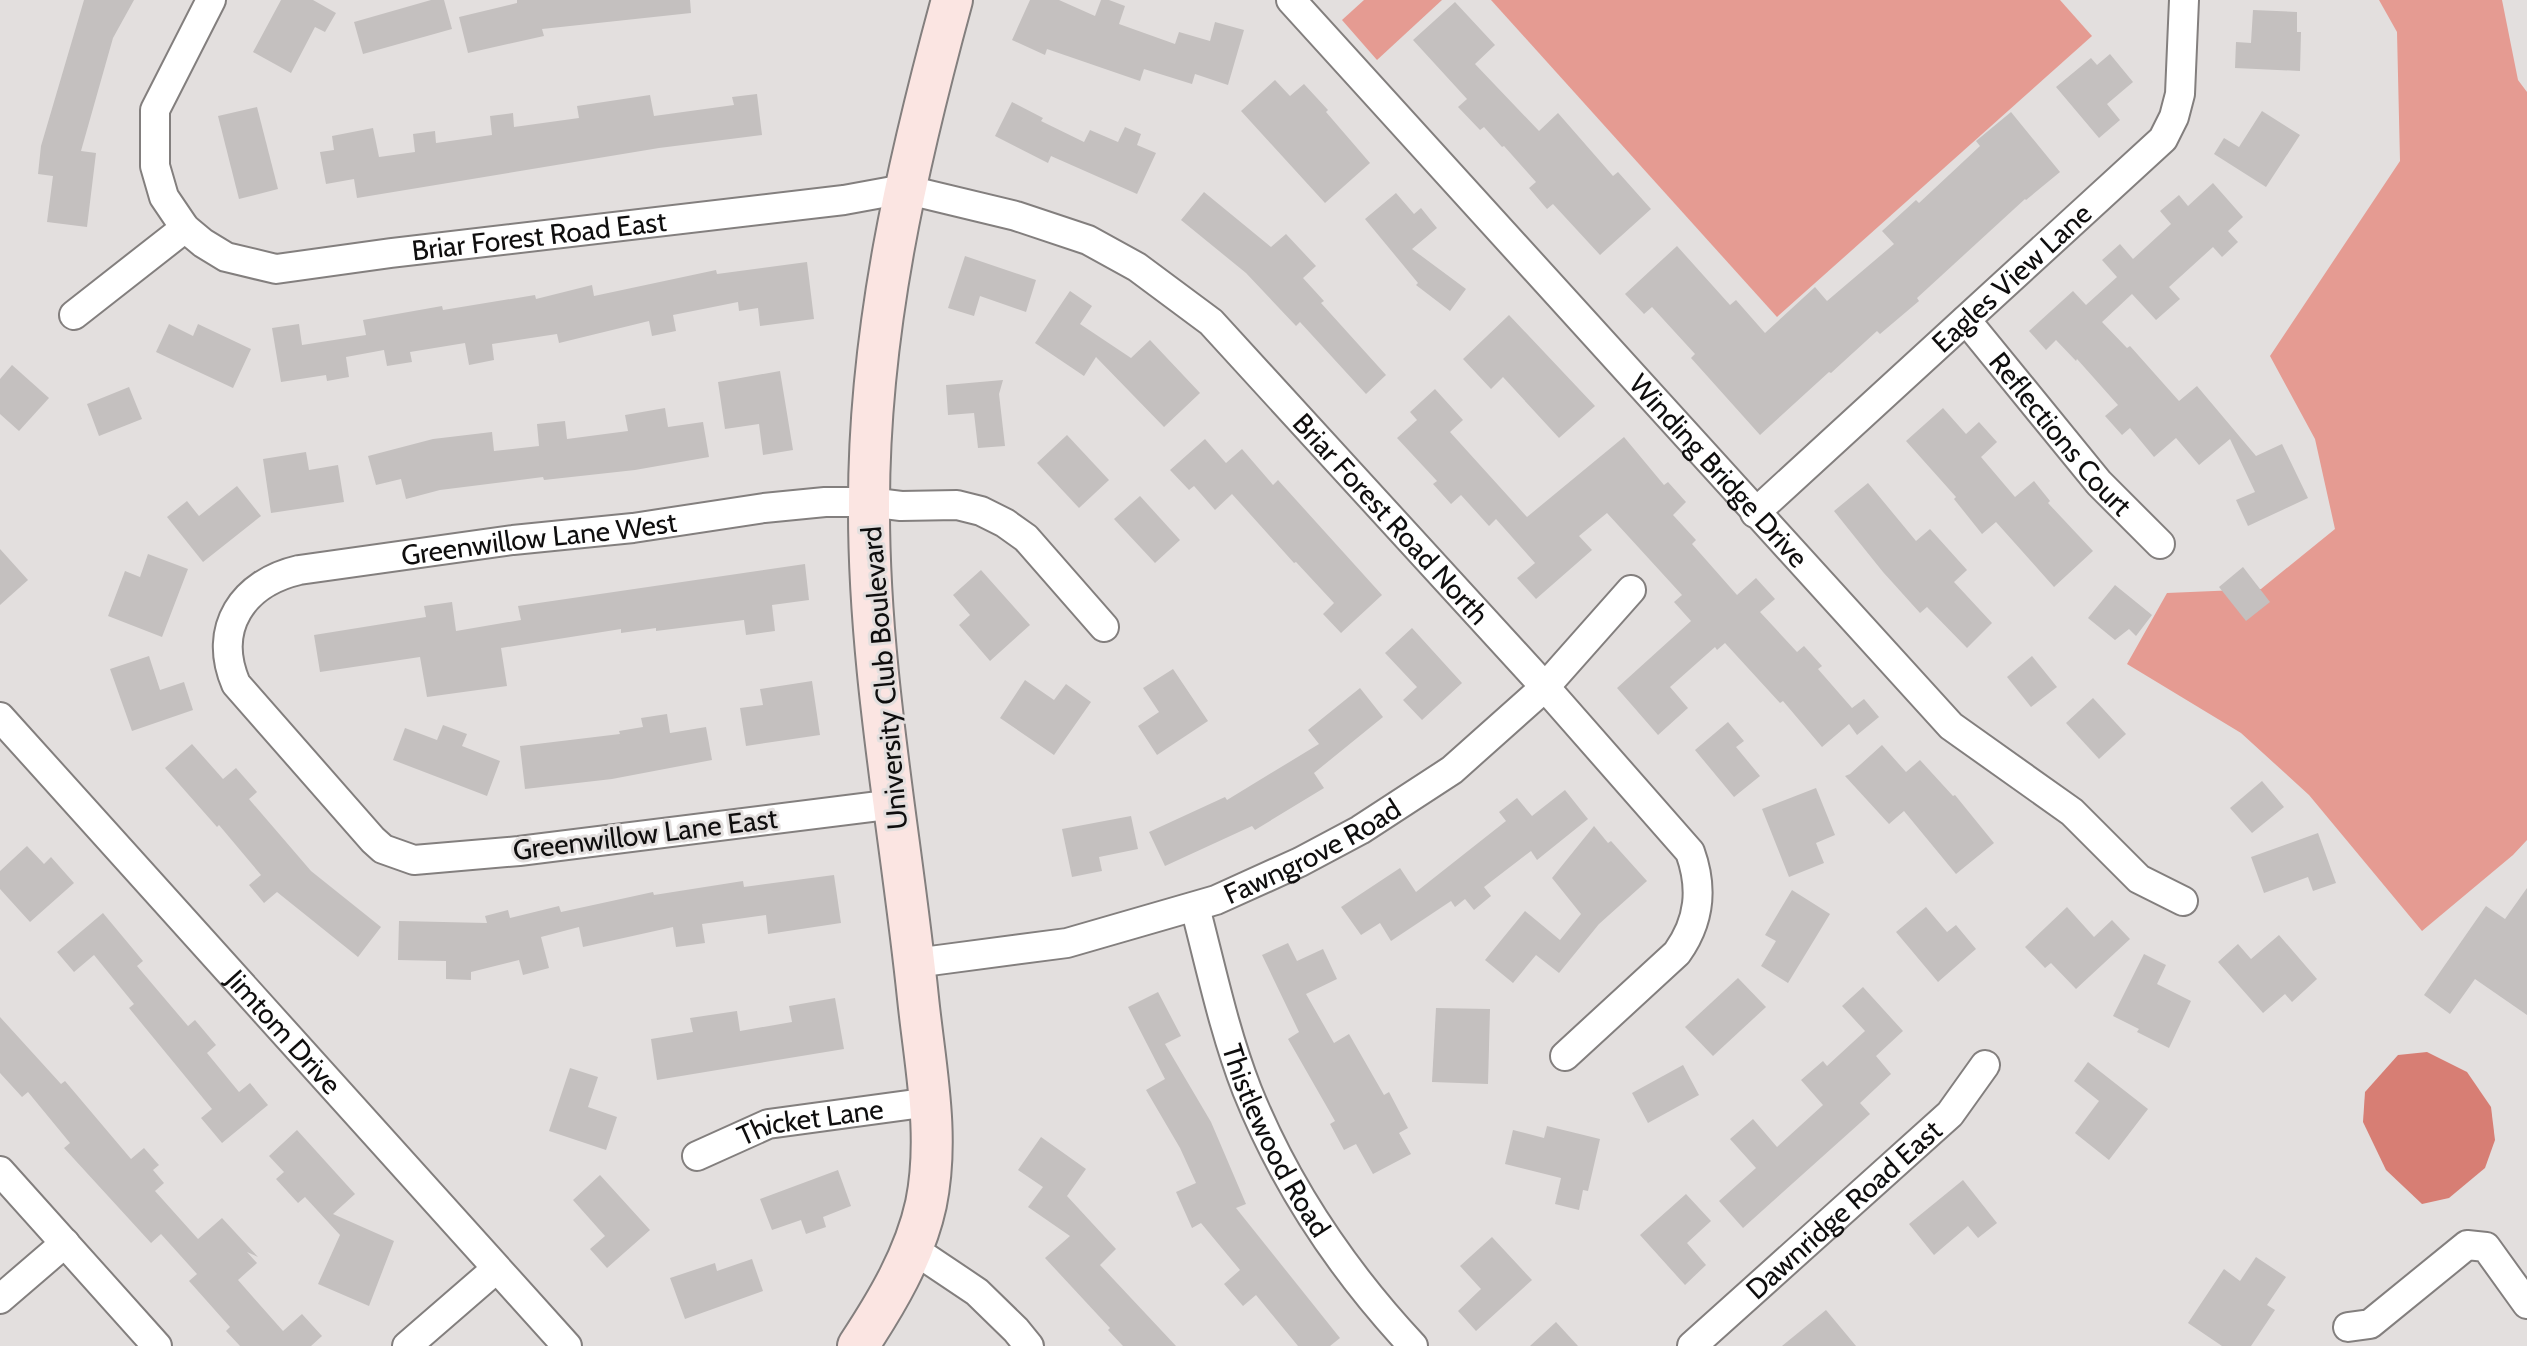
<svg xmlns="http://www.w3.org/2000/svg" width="2527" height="1346" viewBox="0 0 2527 1346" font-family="Cabin,sans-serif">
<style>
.green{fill:#e59b92}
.water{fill:#d77e74}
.building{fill:#c4c0bf}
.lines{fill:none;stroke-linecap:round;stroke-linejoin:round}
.street-casing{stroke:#837f7e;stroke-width:32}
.secondary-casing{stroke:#837f7e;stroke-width:44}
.street{stroke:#fff;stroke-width:28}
.secondary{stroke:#fbe5e2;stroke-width:40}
.labels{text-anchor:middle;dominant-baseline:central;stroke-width:6;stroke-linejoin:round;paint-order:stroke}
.street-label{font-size:28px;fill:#0f0e0e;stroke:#e3dfde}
</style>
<rect width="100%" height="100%" fill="#e3dfde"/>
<!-- green -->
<g class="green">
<polygon points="1364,0 1442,0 1377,60 1342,20"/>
<polygon points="1491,0 2060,0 2092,36 1777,317"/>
<polygon points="2379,0 2502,0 2518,80 2527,92 2527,840 2513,855 2422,931 2309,795 2241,733 2127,664 2167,593 2261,589 2335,529 2315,439 2270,356 2400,161 2397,32"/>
</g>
<!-- water -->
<polygon class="water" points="2427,1052 2467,1072 2491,1107 2495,1140 2485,1168 2449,1198 2422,1204 2386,1170 2363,1122 2365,1092 2398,1055"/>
<!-- building -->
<g class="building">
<polygon points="84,0 134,0 113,38 81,151 96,153 87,227 47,222 53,176 38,174 41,146"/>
<polygon points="281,0 313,0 336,13 325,32 315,27 291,73 253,52"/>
<polygon points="431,0 444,0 452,29 363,54 354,22"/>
<polygon points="517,0 690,0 691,13 542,29 544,36 468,53 459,17 517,3"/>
<polygon points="1030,0 1059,0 1095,16 1101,0 1109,0 1125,6 1119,24 1175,44 1179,32 1210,41 1215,22 1244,30 1228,85 1195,74 1192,84 1144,69 1140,81 1047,49 1045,55 1012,40"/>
<polygon points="1455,2 1495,45 1475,64 1539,131 1558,113 1613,176 1618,172 1651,209 1600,255 1553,204 1547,209 1529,188 1536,182 1504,146 1502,147 1484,127 1480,130 1458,107 1467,99 1413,40"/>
<polygon points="2253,10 2297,12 2297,32 2301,32 2300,71 2235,68 2236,42 2251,43"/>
<polygon points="2110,54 2133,82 2107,104 2120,120 2099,138 2056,87 2091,58 2097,65"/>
<polygon points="1275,80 1290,96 1304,84 1328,110 1326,112 1370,163 1325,203 1241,111"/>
<polygon points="757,94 762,135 659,148 357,198 354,179 326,184 320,152 334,150 332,136 373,128 379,157 415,152 413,134 435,131 436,143 492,135 490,116 513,113 514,127 579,118 577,106 650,95 654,116 734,105 732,97"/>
<polygon points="1012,102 1043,118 1041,121 1084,142 1090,130 1118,142 1125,127 1141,134 1137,145 1156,153 1137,194 1051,156 1048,163 995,136"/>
<polygon points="257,107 278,189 239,199 218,116"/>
<polygon points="2262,111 2300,135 2266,187 2214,154 2224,138 2239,147"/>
<polygon points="2011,112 2060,172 2026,200 2025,199 1917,298 1919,301 1880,334 1877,331 1831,373 1829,372 1760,435 1691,358 1695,354 1652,307 1644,314 1625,294 1677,246 1730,305 1736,300 1765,333 1815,287 1827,301 1894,244 1882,231 1916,200 1919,203 1980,146 1976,141"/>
<polygon points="2213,183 2243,217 2228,231 2238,242 2222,257 2213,247 2169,287 2180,299 2156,320 2132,294 2102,322 2127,348 2130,346 2179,401 2197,386 2256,456 2282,444 2308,498 2248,526 2236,500 2255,492 2230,439 2199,465 2176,438 2154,457 2130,428 2122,435 2105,416 2118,405 2077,359 2076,361 2056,340 2046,350 2029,331 2073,291 2086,305 2117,277 2102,260 2120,244 2133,259 2171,224 2160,211 2179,195 2188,206"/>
<polygon points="1204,192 1271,247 1286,234 1316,266 1303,278 1324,301 1321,303 1386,375 1366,394 1300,322 1296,326 1246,273 1181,220"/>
<polygon points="1396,193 1414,214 1421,208 1437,228 1412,249 1466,289 1450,311 1416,285 1418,283 1365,219"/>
<polygon points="965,256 1036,280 1026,312 980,296 974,316 948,308"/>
<polygon points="807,262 814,319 760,326 758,308 739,311 738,302 673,315 676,331 652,336 649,321 559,343 557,334 492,344 494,360 469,365 465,343 410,352 412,362 387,366 384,350 346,357 349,377 327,381 326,375 281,382 272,328 299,324 302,345 366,335 363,320 442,306 443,310 535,295 536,299 592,285 594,296 716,270 717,274"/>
<polygon points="1070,291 1092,306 1080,324 1131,358 1150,340 1200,393 1164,427 1096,357 1084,376 1035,343"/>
<polygon points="1509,315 1595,406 1559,438 1503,377 1491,389 1463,359"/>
<polygon points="169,324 193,336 198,324 251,349 233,388 156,352"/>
<polygon points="12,365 49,398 19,431 0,414 0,379"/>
<polygon points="780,371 793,450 763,455 759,424 725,429 718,382"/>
<polygon points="1003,380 999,394 1005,446 978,448 974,413 948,415 946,385"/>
<polygon points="129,387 142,419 99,436 87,404"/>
<polygon points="1435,389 1463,420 1450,432 1527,517 1624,437 1664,485 1668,482 1686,502 1673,515 1696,540 1692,544 1737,595 1756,578 1775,599 1760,612 1797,652 1804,646 1822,666 1818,669 1852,708 1864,699 1879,717 1857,735 1849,724 1822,747 1783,701 1780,703 1725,643 1717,650 1715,647 1670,687 1688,708 1658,735 1617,688 1691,621 1674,602 1682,595 1607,513 1579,536 1592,550 1536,599 1517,578 1535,563 1496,519 1489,526 1461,495 1451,504 1433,484 1437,481 1397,438 1417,420 1410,412"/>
<polygon points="665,408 668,427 703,422 709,457 635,470 544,480 543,477 440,490 406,499 401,479 376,485 368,456 433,439 492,432 494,451 539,446 537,424 565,421 567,439 628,431 625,415"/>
<polygon points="1943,408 1966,434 1979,422 1997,442 1981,457 2015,497 2034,481 2050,501 2048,503 2093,551 2054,587 1996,522 1982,534 1954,499 1956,497 1906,441"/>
<polygon points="1067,435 1109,480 1079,508 1037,463"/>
<polygon points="1205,439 1226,463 1242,449 1273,485 1278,480 1382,595 1341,633 1323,614 1334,603 1296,562 1294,563 1232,494 1215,510 1194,486 1189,490 1170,470"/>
<polygon points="306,452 309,470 338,465 344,502 271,513 263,459"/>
<polygon points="1868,483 1916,541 1930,529 1967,570 1954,582 1992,623 1967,648 1927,607 1920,613 1883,572 1834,511"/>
<polygon points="237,486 261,516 203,562 167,517 187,501 199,516"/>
<polygon points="1140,496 1180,540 1155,563 1114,519"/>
<polygon points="0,549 28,580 0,605"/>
<polygon points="148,554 188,569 162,637 108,616 125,571 140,577"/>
<polygon points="805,564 809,600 772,605 775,631 746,635 744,620 656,631 656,628 621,633 621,629 501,648 507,686 427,697 420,657 320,672 314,635 426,617 424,606 452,602 456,631 521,620 518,606"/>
<polygon points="2243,567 2270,602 2246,621 2219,587"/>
<polygon points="981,570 1030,625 990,661 959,625 970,615 953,595"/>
<polygon points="2115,585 2152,615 2136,636 2129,629 2115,640 2088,618"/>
<polygon points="1412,628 1462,683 1422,720 1403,700 1417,687 1385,653"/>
<polygon points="149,656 160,690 184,682 193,710 132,731 110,669"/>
<polygon points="2032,656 2057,687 2031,707 2007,677"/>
<polygon points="1173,669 1208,721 1157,755 1138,726 1159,712 1143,688"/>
<polygon points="1025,680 1054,700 1066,684 1091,702 1054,755 1000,718"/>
<polygon points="812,681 820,735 746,746 740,708 763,705 760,689"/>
<polygon points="1360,688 1383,717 1314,773 1324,788 1255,830 1252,826 1165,866 1149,832 1225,797 1227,800 1319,744 1308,730"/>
<polygon points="2093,698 2126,734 2099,759 2066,723"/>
<polygon points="667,714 670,733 706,727 712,760 612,779 525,789 520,746 620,734 619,731 643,727 641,718"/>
<polygon points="1728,722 1744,741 1736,747 1760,776 1734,797 1695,750"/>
<polygon points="443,725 467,734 462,746 500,761 487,796 393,760 405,728 437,740"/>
<polygon points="192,744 223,779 236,768 257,792 249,799 311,871 381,927 358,957 277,892 264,903 249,885 261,875 219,825 217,827 165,768"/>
<polygon points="1882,745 1906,772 1920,760 1953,796 1955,795 1994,843 1956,874 1904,811 1889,824 1845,776 1850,774"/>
<polygon points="2262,781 2284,807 2252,833 2230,808"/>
<polygon points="1816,788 1835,835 1816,843 1824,863 1789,877 1762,809"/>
<polygon points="1565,790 1588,819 1537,860 1531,851 1484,887 1491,896 1474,910 1465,899 1455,907 1451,901 1391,941 1380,923 1361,935 1341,907 1400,868 1416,892 1506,821 1499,812 1517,798 1532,816"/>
<polygon points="1131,816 1138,849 1099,857 1102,871 1072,877 1062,829"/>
<polygon points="1594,826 1608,843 1611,841 1647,881 1599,924 1559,973 1536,955 1513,983 1485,960 1525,911 1560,940 1581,914 1552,878"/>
<polygon points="2318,833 2336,883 2313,891 2308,877 2264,893 2251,857"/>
<polygon points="27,846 44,864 51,857 74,883 30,922 0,889 0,871"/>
<polygon points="834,875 841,923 768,934 766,915 702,924 705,943 676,947 673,927 583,947 579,927 541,937 549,968 523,975 519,960 471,972 471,980 446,979 446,961 398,960 399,921 487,923 485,916 508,910 510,918 559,906 561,912 653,892 654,895 743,881 744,887"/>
<polygon points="2527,888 2527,1015 2475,979 2450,1014 2424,995 2486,906 2505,919"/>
<polygon points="1792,890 1830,914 1788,983 1761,966 1776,941 1765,935"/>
<polygon points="1926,907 1947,932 1956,925 1976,949 1938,982 1896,932"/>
<polygon points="2067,907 2094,937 2112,920 2130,939 2076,989 2051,963 2045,968 2025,947"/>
<polygon points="103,913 143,961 137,966 188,1026 195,1020 216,1045 207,1053 239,1092 250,1083 268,1105 222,1143 201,1118 212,1109 129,1008 134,1004 94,955 74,972 57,952"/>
<polygon points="2279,935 2317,979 2292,1002 2285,994 2263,1013 2218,962 2238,944 2251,959"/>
<polygon points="1288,943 1297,961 1323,949 1337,979 1306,994 1334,1043 1349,1034 1384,1095 1389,1092 1408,1128 1399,1133 1411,1154 1373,1174 1356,1144 1344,1150 1330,1124 1335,1121 1288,1039 1299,1032 1262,955"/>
<polygon points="2144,954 2166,965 2157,984 2191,1001 2169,1048 2137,1032 2139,1029 2113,1016"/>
<polygon points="1738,978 1766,1007 1713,1056 1685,1027"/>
<polygon points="1863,987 1903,1031 1876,1056 1891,1074 1860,1103 1870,1114 1743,1228 1719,1201 1756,1168 1730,1139 1753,1119 1777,1147 1823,1105 1801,1080 1823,1061 1827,1066 1865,1031 1842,1006"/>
<polygon points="1158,992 1181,1036 1165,1044 1211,1122 1246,1204 1236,1208 1340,1338 1330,1346 1298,1346 1256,1295 1243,1306 1224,1284 1240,1270 1201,1223 1192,1228 1176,1192 1196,1183 1180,1148 1146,1090 1165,1079 1128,1007"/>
<polygon points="835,998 844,1049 657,1080 651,1039 693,1032 690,1018 737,1011 740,1031 792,1022 789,1006"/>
<polygon points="1436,1008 1490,1009 1488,1084 1432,1082"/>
<polygon points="0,1017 61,1084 65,1081 131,1159 144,1148 159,1165 153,1170 164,1183 155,1191 198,1239 222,1218 258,1257 247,1252 257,1263 238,1280 283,1331 302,1314 322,1336 311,1346 240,1346 226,1331 230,1327 189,1281 197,1274 161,1234 151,1243 64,1148 70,1143 28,1092 22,1097 0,1073"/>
<polygon points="2088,1062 2148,1109 2109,1160 2075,1133 2099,1101 2074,1081"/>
<polygon points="1683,1065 1699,1095 1648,1123 1632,1093"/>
<polygon points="570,1068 598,1077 588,1107 617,1117 606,1150 549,1131"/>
<polygon points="1547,1126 1600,1139 1588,1191 1583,1190 1579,1210 1555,1204 1561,1178 1505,1164 1513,1130 1544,1138"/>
<polygon points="297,1130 355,1194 333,1214 394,1241 369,1306 318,1284 340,1235 305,1197 298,1203 276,1179 284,1172 269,1156"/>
<polygon points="1041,1137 1086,1169 1067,1196 1116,1249 1100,1265 1176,1346 1123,1346 1108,1330 1110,1328 1045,1258 1070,1236 1028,1207 1043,1187 1018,1170"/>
<polygon points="838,1170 851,1206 823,1217 826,1227 806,1234 801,1220 772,1230 760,1199"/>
<polygon points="600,1175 650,1230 607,1268 590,1249 605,1236 573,1200"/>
<polygon points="1963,1180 1997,1223 1978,1238 1968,1226 1934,1255 1909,1224"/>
<polygon points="1686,1194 1711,1221 1687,1243 1706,1265 1685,1285 1640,1235"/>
<polygon points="1492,1237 1532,1280 1476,1331 1458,1311 1481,1289 1460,1266"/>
<polygon points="2256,1257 2286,1277 2267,1305 2275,1310 2251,1346 2222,1346 2188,1323 2224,1269 2240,1281"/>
<polygon points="752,1259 763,1291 685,1319 670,1278 715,1263 717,1271"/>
<polygon points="1826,1310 1856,1346 1782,1346"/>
<polygon points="1556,1322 1578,1346 1530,1346"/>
</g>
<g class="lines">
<!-- street casing -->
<g class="street-casing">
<g id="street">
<path id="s1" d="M211 0 155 110V166L164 197 185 228 203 243 226 257 276 269 391 253 844 200 904 189 1016 216 1088 240 1137 267 1211 322 1545 687 1690 852C1703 888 1700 921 1677 953L1565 1056"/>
<path id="s2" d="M1291 0 1951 726 2072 812 2139 879 2183 901"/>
<polyline points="74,315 185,228"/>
<path id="s3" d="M1966 320 2099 483 2160 544"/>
<path id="s4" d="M1755 513 2163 139 2174 117 2180 94 2184 0"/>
<path id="s5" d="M0 717 567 1346"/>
<path id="s6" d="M895 804 519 851 414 860 383 849 373 840 236 684C212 628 243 583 299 570L513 540 633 528 764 508 825 502H869L901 506 957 505 981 511 1005 523 1026 538 1104 627"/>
<path id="s7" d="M1195 907C1211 968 1224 1031 1247 1090 1285 1185 1344 1272 1413 1346"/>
<path id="s8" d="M915 963 1067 943 1216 900 1300 862 1360 830 1452 770 1545 687 1631 590"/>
<path id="s9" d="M697 1156 768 1124 930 1102"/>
<polyline points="0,1171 157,1346"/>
<polyline points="913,1249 977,1292 1016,1330 1029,1346"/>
<polyline points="0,1299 65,1243"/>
<polyline points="2348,1327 2370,1324 2467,1245 2486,1247 2527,1304"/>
<polyline points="407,1346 496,1269"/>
<path id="s10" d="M1692 1346 1950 1114 1985 1065"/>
</g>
</g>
<!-- secondary casing -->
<g class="secondary-casing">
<path id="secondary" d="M858 1346C887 1302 915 1255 926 1204 940 1135 925 1066 918 998 901 833 868 669 869 503 869 331 907 165 952 0"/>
</g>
<!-- street -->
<use href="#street" class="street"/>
<!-- secondary -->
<use href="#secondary" class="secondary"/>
</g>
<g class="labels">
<!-- street labels -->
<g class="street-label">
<text stroke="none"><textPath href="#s1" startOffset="616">Briar Forest Road East</textPath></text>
<text stroke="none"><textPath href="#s4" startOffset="348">Eagles View Lane</textPath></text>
<text stroke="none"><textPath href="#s3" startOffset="148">Reflections Court</textPath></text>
<text stroke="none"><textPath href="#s2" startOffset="636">Winding Bridge Drive</textPath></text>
<text stroke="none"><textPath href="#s1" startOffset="1590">Briar Forest Road North</textPath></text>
<text stroke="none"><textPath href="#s6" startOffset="1132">Greenwillow Lane West</textPath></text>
<text transform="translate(884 678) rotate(-95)">University Club Boulevard</text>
<text transform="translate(645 834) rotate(-7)">Greenwillow Lane East</text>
<text stroke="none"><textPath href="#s8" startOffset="416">Fawngrove Road</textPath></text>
<text stroke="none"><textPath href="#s5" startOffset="424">Jimtom Drive</textPath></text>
<text stroke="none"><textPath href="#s9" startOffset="120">Thicket Lane</textPath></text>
<text stroke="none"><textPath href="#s7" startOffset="248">Thistlewood Road</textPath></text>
<text stroke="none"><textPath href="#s10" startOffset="204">Dawnridge Road East</textPath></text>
</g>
</g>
</svg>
